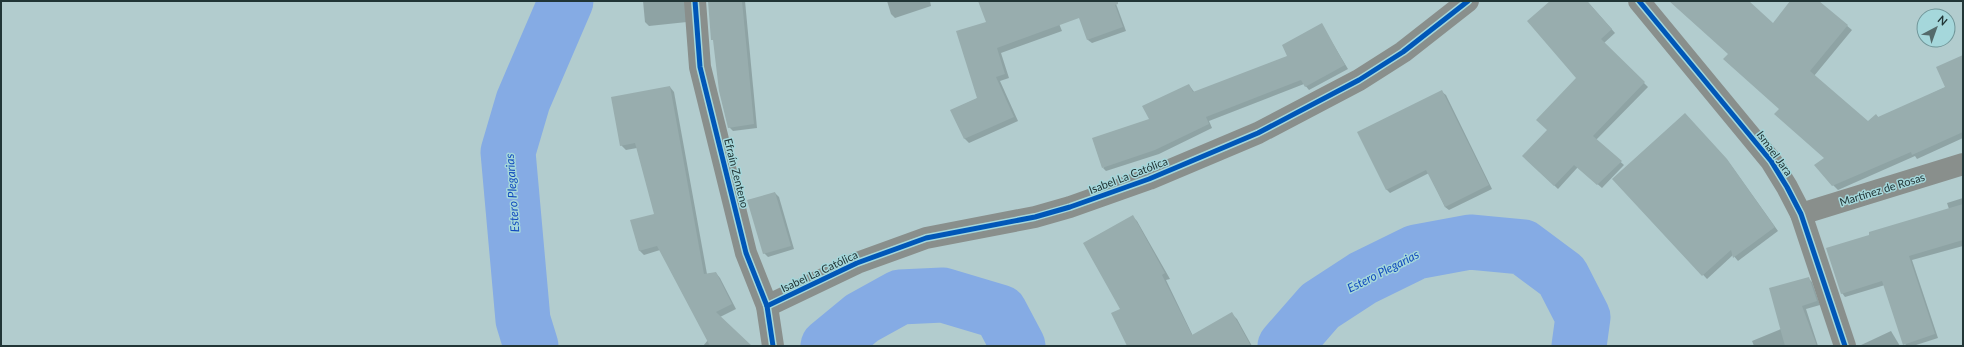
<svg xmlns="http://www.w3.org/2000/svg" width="1964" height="347" viewBox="0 0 1964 347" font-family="Lato,sans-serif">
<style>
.shadow{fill:#0003}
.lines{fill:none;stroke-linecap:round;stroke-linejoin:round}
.river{stroke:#85abe4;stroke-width:55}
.building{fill:#98adae}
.minor{stroke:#898f8c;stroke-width:22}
.tertiary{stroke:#898f8c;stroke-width:22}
.cycleway-casing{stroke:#a5d7db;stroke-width:8}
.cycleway{stroke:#0057b8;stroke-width:5}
.labels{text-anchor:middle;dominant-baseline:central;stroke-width:3;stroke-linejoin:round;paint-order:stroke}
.street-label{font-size:11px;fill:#213536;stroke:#a5d7db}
.water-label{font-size:12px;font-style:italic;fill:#114bbe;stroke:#a5d7db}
</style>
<rect width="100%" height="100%" fill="#b2ccce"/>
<!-- shadow -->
<g class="shadow">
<polygon points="643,1 688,1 687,22 649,26 645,22"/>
<polygon points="709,1 745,1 757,128 733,131 729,127"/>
<polygon points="887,1 930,1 931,6 895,18 891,14"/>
<polygon points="979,1 1050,1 1062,31 1001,53 1009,78 1000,81 1018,121 969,143 965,139 952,110 978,98 988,22"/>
<polygon points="1074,1 1115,1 1126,31 1092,43 1088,40"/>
<polygon points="1551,1 1587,1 1615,33 1604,43 1648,87 1596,140 1624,165 1602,188 1578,167 1558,189 1523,156 1548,130 1577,78"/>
<polygon points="1681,1 1747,1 1773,24 1792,1 1818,1 1852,30 1814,76 1868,122 1876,115 1879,118 1946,87 1963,57 1963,138 1917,159 1915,156 1838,190 1833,185 1825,158"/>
<polygon points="1321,24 1348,69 1309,90 1304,84 1209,121 1212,128 1159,154 1106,171 1103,168 1150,119 1189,85 1195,93 1289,56"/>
<polygon points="670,87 674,92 707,274 716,273 720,278 736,309 720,317 751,346 703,346 708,340 660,250 644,255 639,250 655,214 637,148 626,150 621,145"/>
<polygon points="1442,92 1446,95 1492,189 1449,210 1445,207 1429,173 1390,193 1386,189"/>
<polygon points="1730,164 1778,231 1738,261 1733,255 1707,279 1614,179"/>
<polygon points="775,193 779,197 794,249 768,257 764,253"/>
<polygon points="1963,198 1963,246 1912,260 1938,338 1913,346 1906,346 1885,285 1845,297 1842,293 1949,209 1947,203"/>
<polygon points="1133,217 1137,221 1170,279 1166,280 1193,336 1232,314 1237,319 1252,346 1129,346 1122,309"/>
<polygon points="1808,278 1812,282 1820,305 1806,309 1818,346 1754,346 1752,341 1781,329"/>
<polygon points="1891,331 1900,346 1859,346"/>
</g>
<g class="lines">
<!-- river -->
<g class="river">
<polyline points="531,346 523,320 508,152 523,101 566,1"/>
<polyline points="828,346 862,318 900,297 943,295 1000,312 1018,346"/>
<polyline points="1285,346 1320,306 1363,278 1416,252 1470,242 1523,247 1562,276 1583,317 1579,346"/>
</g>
</g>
<!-- building -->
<g class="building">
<polygon points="708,1 742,1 754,124 728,128 719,91 713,40 711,40"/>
<polygon points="978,1 1118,1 1118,4 1115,5 1123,27 1087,40 1079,18 997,48 1005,74 996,77 1014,117 964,139 950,110 977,98 956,31 986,22"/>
<polygon points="1550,1 1587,1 1612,29 1601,39 1645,82 1593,136 1622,161 1597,185 1574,165 1554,186 1522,156 1547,130 1536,120 1576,78 1527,21"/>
<polygon points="1669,1 1749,1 1773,23 1790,1 1819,1 1848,25 1810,71 1868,121 1876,114 1878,117 1945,87 1936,67 1963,55 1963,132 1912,155 1911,152 1832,186 1814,165 1824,158 1774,114 1779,109 1723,59 1728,54"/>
<polygon points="1322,23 1345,65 1305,87 1301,80 1206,117 1209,124 1155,150 1102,168 1092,138 1149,119 1142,106 1189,84 1193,92 1287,56 1282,45"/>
<polygon points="670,86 704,274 716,272 732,304 716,312 752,346 710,346 657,246 639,251 630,220 654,214 635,143 620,146 611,97"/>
<polygon points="1442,90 1489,185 1445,207 1426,170 1386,190 1357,132"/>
<polygon points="1685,113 1727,159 1775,227 1733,258 1731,250 1702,276 1612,179"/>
<polygon points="775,192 791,246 763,254 747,200"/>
<polygon points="1963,204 1963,240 1909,256 1935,334 1903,345 1882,281 1841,294 1826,248 1869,235 1869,232"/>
<polygon points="1133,215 1165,273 1162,275 1192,335 1232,312 1251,346 1127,346 1111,313 1120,309 1083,243"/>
<polygon points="1809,277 1817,301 1802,306 1817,346 1785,346 1769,288"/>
</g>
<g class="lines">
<!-- minor -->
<g class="minor">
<polyline points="1639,1 1771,161 1787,187 1801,214 1845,346"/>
<polyline points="1801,214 1963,164"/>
<polyline points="767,306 857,263 926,238 1035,217 1070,207 1149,179 1258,133 1359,80 1403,52 1468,1"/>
</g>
<!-- tertiary -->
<polyline class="tertiary" points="695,1 700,67 746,253 767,306 773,346"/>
<!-- cycleway casing -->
<g class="cycleway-casing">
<g id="cycleway">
<polyline points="695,1 700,67 746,253 767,306 773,346"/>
<polyline points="1639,1 1771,161 1787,187 1801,214 1845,346"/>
<polyline points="767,306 857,263 926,238 1035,217 1070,207 1149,179 1258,133 1359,80 1403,52 1468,1"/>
</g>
</g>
<!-- cycleway -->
<use href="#cycleway" class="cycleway"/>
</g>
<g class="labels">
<!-- street labels -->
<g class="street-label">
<text transform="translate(1775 153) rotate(54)">Ismael Jara</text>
<text transform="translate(737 173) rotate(76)">Efraín Zenteno</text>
<text transform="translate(1128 175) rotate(-21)">Isabel La Católica</text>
<text transform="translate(1882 189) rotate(-17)">Martínez de Rosas</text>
<text transform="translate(819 271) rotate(-25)">Isabel La Católica</text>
</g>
<!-- water labels -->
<g class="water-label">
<text transform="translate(512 193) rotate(-94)">Estero Plegarias</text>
<text transform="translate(1383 271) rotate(-27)">Estero Plegarias</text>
</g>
</g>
<!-- border -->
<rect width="1964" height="347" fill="none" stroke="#213536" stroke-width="4"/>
<!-- north arrow -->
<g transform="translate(1936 28) rotate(41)"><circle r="19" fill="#a5d7db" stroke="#709699"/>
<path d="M0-3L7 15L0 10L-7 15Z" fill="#546a6b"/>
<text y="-6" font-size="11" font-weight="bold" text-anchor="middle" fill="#213536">N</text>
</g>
</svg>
